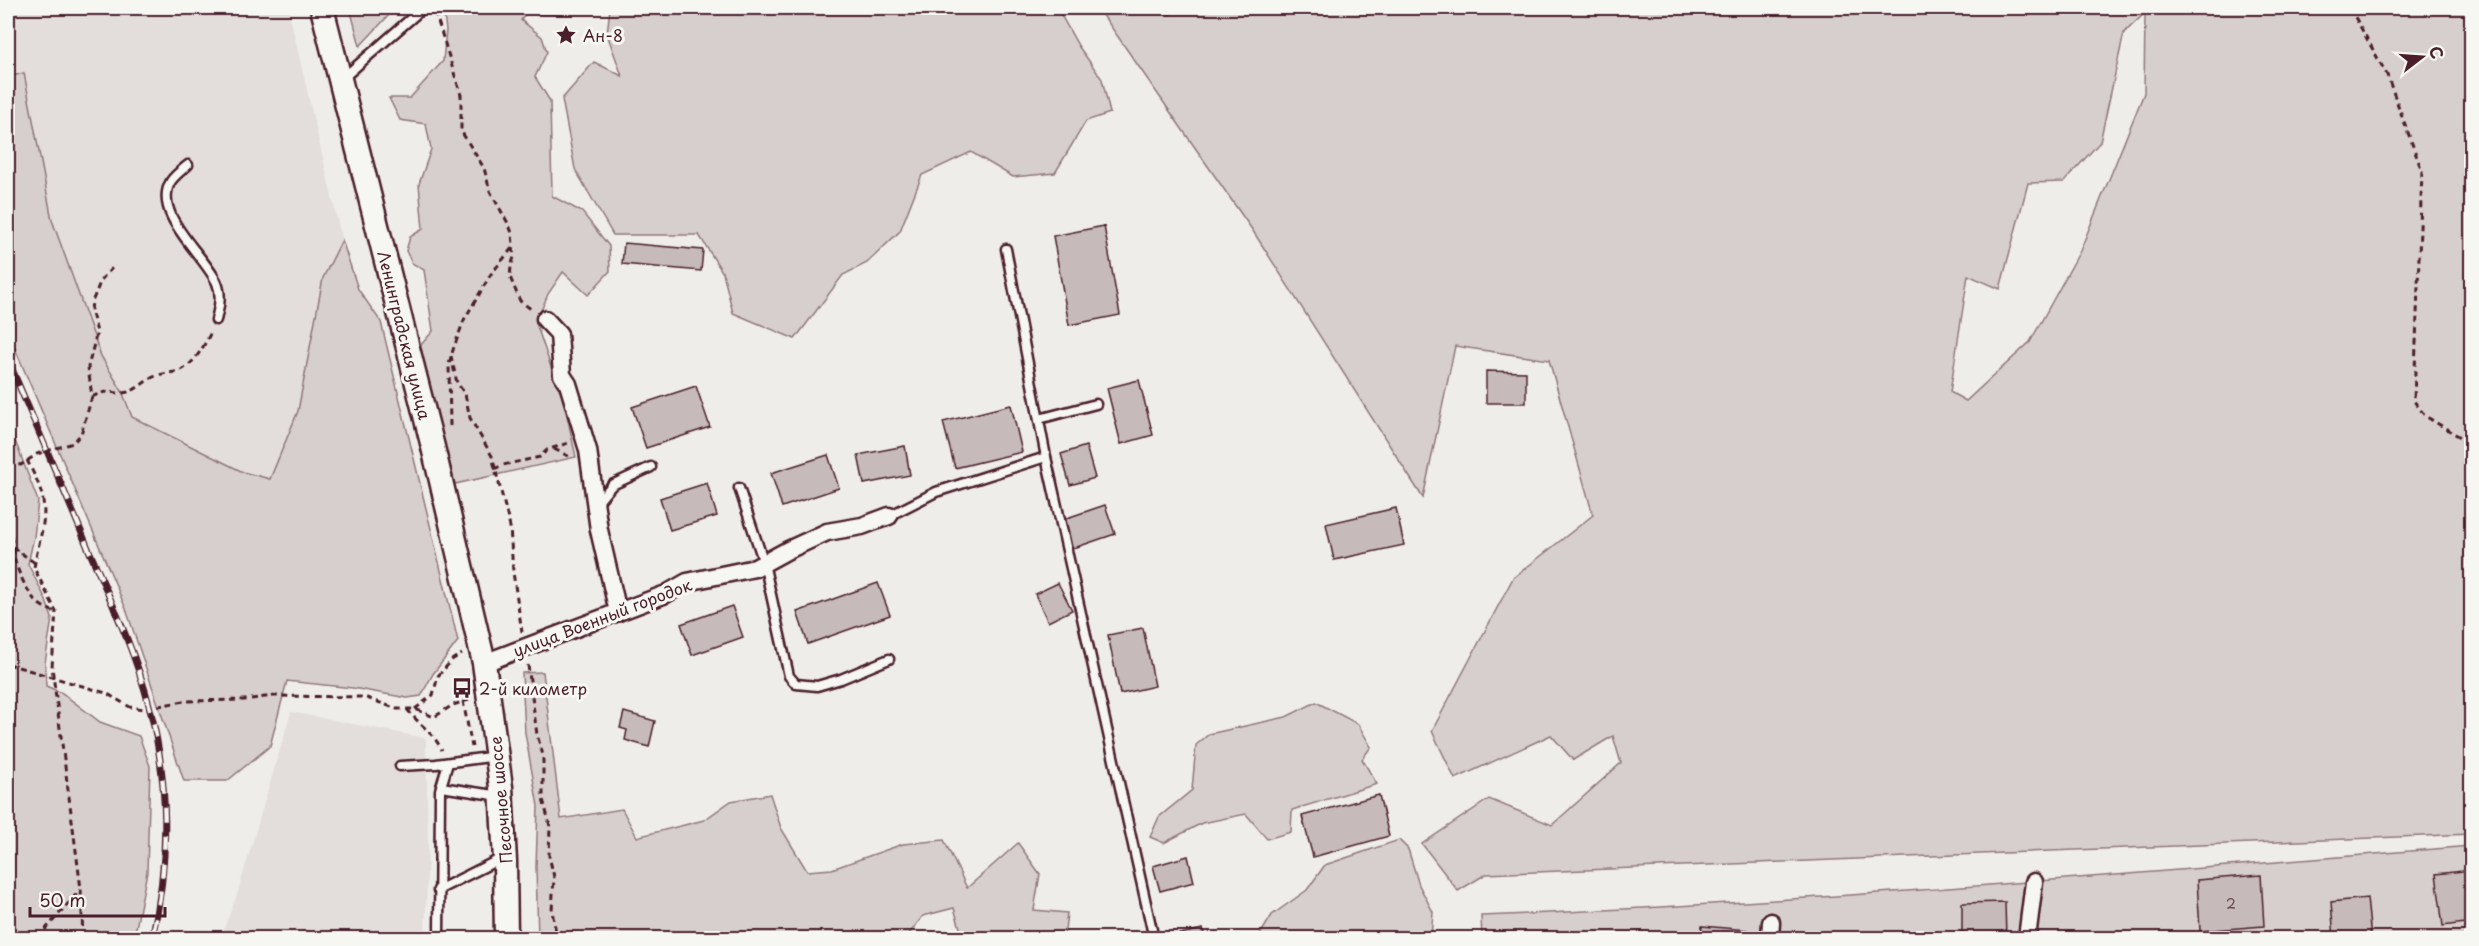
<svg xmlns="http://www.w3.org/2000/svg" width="2479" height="946" viewBox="0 0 2479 946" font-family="'Playpen Sans',sans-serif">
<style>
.built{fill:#e3dedc}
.green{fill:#d7cfce;stroke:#90777c;stroke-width:1.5;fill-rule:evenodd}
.building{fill:#c6babb;stroke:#4a1f2b;stroke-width:1.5}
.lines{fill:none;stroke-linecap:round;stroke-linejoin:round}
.service-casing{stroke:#4a1f2b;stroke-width:13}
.minor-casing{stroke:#4a1f2b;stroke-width:21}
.secondary-casing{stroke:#4a1f2b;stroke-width:27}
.path{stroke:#4a1f2b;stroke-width:3;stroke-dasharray:6 4.5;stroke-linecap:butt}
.service{stroke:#f6f6f2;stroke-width:8}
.minor{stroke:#f6f6f2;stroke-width:16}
.secondary{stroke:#f6f6f2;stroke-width:22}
.rail-casing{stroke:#4a1f2b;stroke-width:7}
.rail{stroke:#f6f6f2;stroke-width:4.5;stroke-dasharray:14;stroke-linecap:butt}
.labels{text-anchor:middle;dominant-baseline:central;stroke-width:6;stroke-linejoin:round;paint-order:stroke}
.number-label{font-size:14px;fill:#69464f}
.poi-label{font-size:16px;fill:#4a1f2b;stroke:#f6f6f2;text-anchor:start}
.street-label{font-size:16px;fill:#4a1f2b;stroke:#f6f6f2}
</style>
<rect width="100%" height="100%" fill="#efedea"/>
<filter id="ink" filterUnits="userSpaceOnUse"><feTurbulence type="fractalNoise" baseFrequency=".0167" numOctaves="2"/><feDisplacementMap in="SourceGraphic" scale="12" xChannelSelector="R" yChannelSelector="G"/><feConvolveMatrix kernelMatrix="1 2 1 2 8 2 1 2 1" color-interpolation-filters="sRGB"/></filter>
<g filter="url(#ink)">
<!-- built -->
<g class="built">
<polygon points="8,8 288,8 342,240 323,278 298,411 270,479 243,472 132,417 122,391 101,356 52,220 24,73 8,77"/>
<polygon points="291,712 426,738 428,847 425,938 220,938 236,898"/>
</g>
<!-- green -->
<g class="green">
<polygon points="350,8 388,8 389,15 360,46"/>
<path d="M443 8H574C559 18 543 14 526 13L521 20 542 37 547 52 535 77 550 101 552 196 582 212 609 246 610 271 588 295 563 272 548 294 536 323 553 373 562 393 576 457 455 484 419 347 433 331 424 270 412 263 406 251 410 237 423 229 419 184 431 149 426 124 400 120 389 98H410L443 61 446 30Z"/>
<polygon points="610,8 1057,8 1079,47 1102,79 1110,113 1086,121 1055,173 1013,177 971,152 922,175 900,231 867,263 843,275 795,339 733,313 723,273 699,235 613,235 575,169 562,99 594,62 622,76 607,34"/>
<path d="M1098 8H1149L1170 15 1177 8H2471V834L1486 874 1458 891 1422 844 1489 799 1552 825 1621 763 1613 736 1573 760 1551 735 1455 779 1432 731 1513 578 1593 515 1549 360 1455 346 1423 498 1253 231ZM2145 13 2144 93 2080 251 2030 342 1966 401 1950 392 1968 275 2000 289 2028 183 2064 182 2100 142 2124 33Z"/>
<polygon points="24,73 52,220 101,356 122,391 132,417 243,472 270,479 298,411 323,278 342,240 358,289 381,322 458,641 433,674 421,696 407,698 353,688 287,681 270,746 227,781 184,781 126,609 8,332 8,77"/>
<polygon points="8,422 38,501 34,537 28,564 45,598 52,618 45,663 46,686 62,693 100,722 139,736 150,766 147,872 134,938 8,938"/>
<polygon points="543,672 561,819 622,809 637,837 704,820 731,801 770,794 781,828 807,871 832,869 903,844 944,840 967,888 1018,843 1040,874 1034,910 1067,913 1064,938 963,938 954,908 923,916 906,938 538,938 536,867 538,806 525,733 522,673"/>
<polygon points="1316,702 1358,724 1371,747 1362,759 1377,784 1292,810 1291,832 1267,839 1246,814 1202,823 1164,843 1150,837 1159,817 1192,790 1196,745 1209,734 1286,717"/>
<polygon points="1399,840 1408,849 1419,885 1433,912 1431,938 1258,938 1272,915 1307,890 1325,865"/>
<path d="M2471 846V938H1482L1481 916C1812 902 2142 873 2471 846Z"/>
</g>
<!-- building -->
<g class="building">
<polygon points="1104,226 1120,315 1069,325 1053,236"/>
<polygon points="624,243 703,250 701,271 622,264"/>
<polygon points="1486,371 1526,372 1526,403 1486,403"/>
<polygon points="1139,380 1153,435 1121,444 1107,388"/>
<polygon points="696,386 710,427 646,448 632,407"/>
<polygon points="1011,405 1022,452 955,468 943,422"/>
<polygon points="905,446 910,475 864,484 858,455"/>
<polygon points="1086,446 1095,478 1070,485 1061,454"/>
<polygon points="828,455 839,488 782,507 771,473"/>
<polygon points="707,483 717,516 670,530 660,498"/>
<polygon points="1105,505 1115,534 1071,549 1061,520"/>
<polygon points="1396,508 1404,545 1334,560 1326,524"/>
<polygon points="878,583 890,615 808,644 797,612"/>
<polygon points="1058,583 1072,610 1048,622 1035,594"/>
<polygon points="732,606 743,637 692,655 681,624"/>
<polygon points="1143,628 1155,686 1120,694 1108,635"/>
<polygon points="624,712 655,721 649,747 625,740 627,730 620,728"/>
<polygon points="1379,795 1389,836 1313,857 1302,816"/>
<polygon points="1188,856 1194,882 1160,891 1153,866"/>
<polygon points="2472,870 2472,922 2443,926 2436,874"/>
<polygon points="2261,875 2264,926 2200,931 2197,880"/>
<polygon points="2367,898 2371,938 2334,938 2331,902"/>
<polygon points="2005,902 2006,938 1962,938 1962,903"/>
<polygon points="1702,926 1747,930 1746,938 1701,938"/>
<polygon points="1203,929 1205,938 1171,938 1170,936"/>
</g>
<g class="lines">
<!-- service casing -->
<g class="service-casing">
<g id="service">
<polyline points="343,78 423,8"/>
<path d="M188 165C183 169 175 175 171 181 151 214 205 255 217 283 222 295 219 308 216 320"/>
<polyline points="1006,249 1046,457"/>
<polyline points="1039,419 1096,404"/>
<polyline points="739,488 764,563 789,676 796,684 817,686 841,679 889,659"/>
<polyline points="597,503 612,485 651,467"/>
<polyline points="889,516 936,492 1046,457 1152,930"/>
<polyline points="400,766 436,764 497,756"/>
<polyline points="441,787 500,796"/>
<polyline points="438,890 502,858"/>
<polyline points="439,938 440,790 448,763"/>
</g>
</g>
<!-- minor casing -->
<g class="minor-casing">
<g id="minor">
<polyline points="545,319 559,334 562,375 568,384 588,450 599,530 618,612"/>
<polyline points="484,663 666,594 687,582 755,568 788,550 827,532 862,526 889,516"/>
<polyline points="1770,938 1771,922"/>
<polyline points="2027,938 2034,882"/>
</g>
</g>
<!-- secondary casing -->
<g class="secondary-casing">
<polyline id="secondary" points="322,8 433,447 484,663 501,787 505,861 506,938"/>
</g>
<!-- path -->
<g class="path">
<polyline points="2350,8 2387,75 2422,171 2414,401 2425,416 2472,444"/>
<polyline points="435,12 461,95 461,131 484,168 490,191 509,225 512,233 514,257 511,267 510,277 520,301 531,309"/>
<polyline points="451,356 457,383 465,394 470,418 492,456 510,527 513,572 522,632"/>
<path d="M92 397C110 387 112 396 128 392 139 389 145 380 156 376 163 373 171 373 179 371 194 365 204 346 211 332"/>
<polyline points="450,426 449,364 453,350 464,320 491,274 513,247"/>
<polyline points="554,449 572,458"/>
<path d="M27 460C33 473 41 486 43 501 47 521 37 547 34 568L56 611 52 667 81 889 83 938"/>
<polyline points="8,463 21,465 37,454 73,443 81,434 92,397 88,367 97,332 91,310 92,302 101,280 113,267"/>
<polyline points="494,469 503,465 540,457 547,450 568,443"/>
<polyline points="8,484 8,527 14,548 35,563"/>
<path d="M14 548C11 561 29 597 39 604 45 609 51 609 57 614"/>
<polyline points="8,664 106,693 130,707 144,709 184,701 244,700 273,696 364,697 397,709 415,709 434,717 453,705 469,700"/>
<polyline points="528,665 537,735 543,755 543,799 550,826 549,856 554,877 552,911 557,938"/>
<polyline points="463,701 472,747"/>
<path d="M407 709C419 725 432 731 442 750"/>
<polyline points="415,709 433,695 438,676 453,659 462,654"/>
<polyline points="38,938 80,890"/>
</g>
<!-- service -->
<use href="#service" class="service"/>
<!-- minor -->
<use href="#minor" class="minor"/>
<!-- secondary -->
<use href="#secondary" class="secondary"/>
<!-- rail casing -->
<g class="rail-casing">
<path id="rail" d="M8 360C35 423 62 485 88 548 110 599 135 651 149 705 169 781 170 862 152 938"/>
</g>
<!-- rail -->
<use href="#rail" class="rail"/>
</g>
</g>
<!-- icons -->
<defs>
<g id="sight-bare" transform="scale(1.62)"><path d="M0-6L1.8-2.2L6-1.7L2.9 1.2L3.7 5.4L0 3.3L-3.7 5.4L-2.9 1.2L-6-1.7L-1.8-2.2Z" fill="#4a1f2b" stroke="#f6f6f2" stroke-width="2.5" paint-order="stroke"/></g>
<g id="bus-bare" transform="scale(1.62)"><path d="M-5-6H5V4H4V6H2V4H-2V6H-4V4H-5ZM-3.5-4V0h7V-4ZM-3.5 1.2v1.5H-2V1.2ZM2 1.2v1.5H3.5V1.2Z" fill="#4a1f2b" stroke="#f6f6f2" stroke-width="2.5" paint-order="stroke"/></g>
</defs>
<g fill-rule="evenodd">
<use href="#sight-bare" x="566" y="35"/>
<use href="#bus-bare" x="462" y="688"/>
</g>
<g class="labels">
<!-- number labels -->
<g class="number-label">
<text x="2231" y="903">2</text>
</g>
<!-- poi labels -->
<g class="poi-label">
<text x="583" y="35">Ан-8</text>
<text x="479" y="688">2-й километр</text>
</g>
<!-- street labels -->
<g class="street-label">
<text transform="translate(405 335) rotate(76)">Ленинградская улица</text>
<text transform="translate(602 617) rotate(-21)">улица Военный городок</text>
<text transform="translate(500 800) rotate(-95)">Песочное шоссе</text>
</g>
</g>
<!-- margin -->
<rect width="2479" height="946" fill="none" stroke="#f6f6f2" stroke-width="30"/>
<rect x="15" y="15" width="2449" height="916" fill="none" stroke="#4a1f2b" stroke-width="2" filter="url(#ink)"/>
<!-- north arrow -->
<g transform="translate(2422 57) rotate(73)" stroke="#f6f6f2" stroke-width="4.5" paint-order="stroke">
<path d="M0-4.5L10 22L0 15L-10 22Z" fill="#4a1f2b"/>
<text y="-9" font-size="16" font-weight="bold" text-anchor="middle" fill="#4a1f2b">С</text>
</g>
<!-- scale -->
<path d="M30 907v9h135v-9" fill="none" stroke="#4a1f2b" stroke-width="3"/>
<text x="39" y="907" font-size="18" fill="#4a1f2b" stroke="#f6f6f2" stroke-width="4.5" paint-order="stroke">50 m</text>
</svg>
